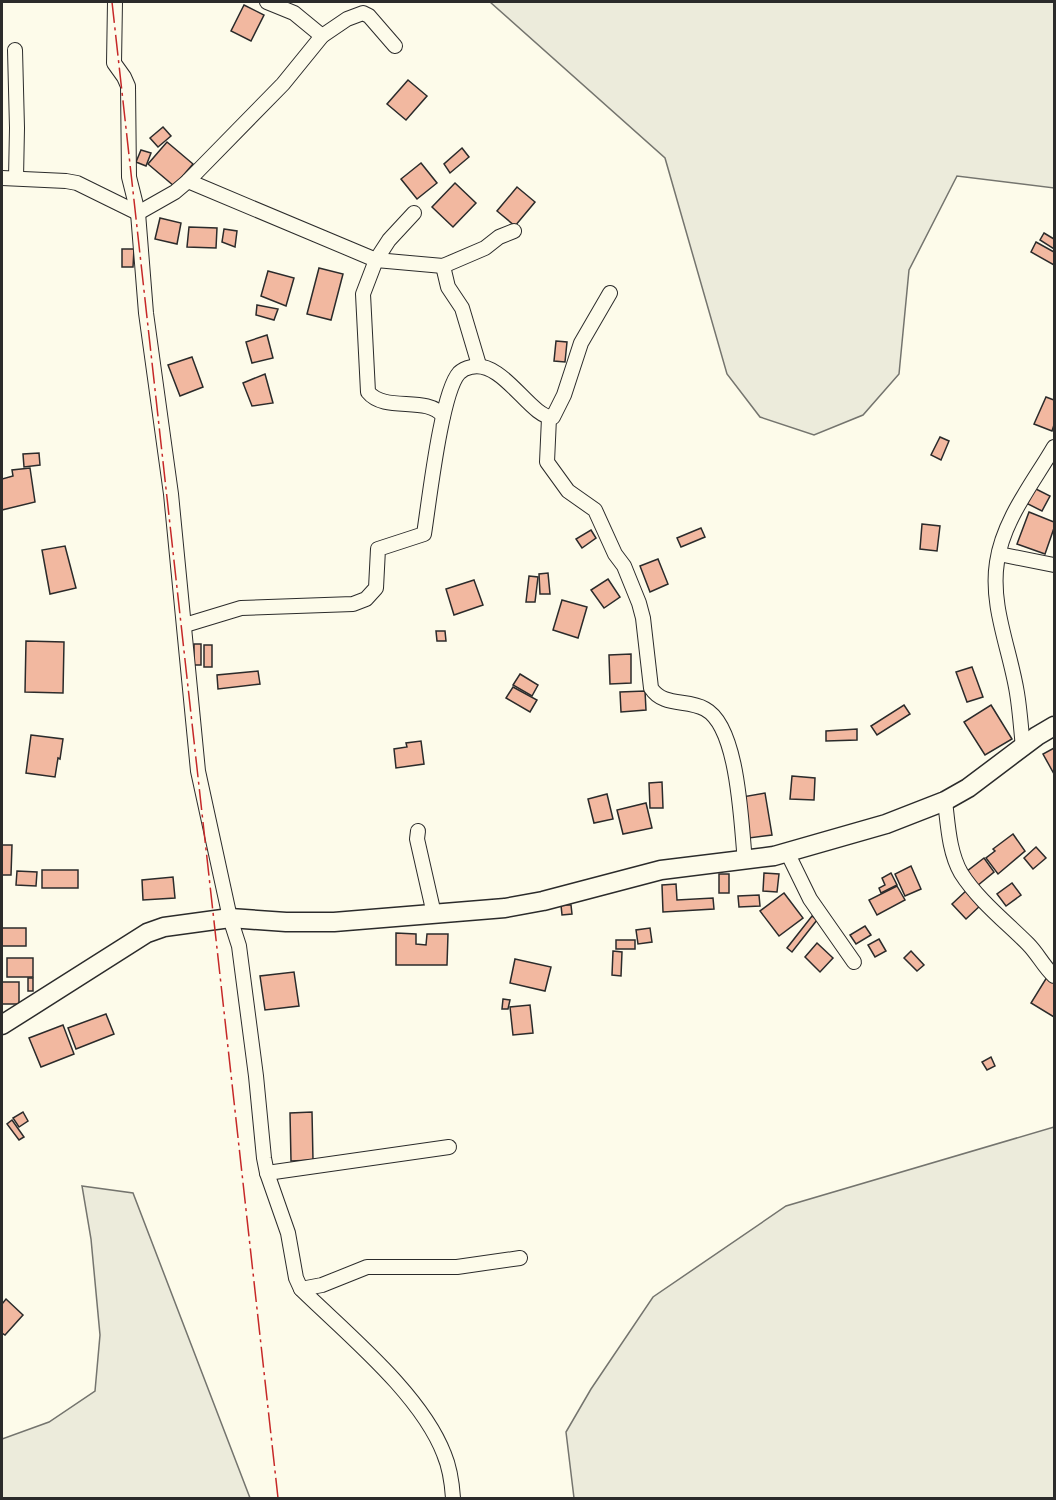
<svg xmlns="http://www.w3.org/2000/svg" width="1056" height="1500" viewBox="0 0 1056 1500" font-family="Commissioner,sans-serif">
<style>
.green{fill:#ecebdb;stroke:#74746e;stroke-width:1.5}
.building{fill:#f2b8a0;stroke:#2b2b2b;stroke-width:1.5}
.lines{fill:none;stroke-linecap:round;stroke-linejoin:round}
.street-casing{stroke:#2b2b2b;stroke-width:16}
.secondary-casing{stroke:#2b2b2b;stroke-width:21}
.street{stroke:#fdfbea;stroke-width:14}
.secondary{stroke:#fdfbea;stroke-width:18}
.power{stroke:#c62828;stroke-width:1.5;stroke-dasharray:21 4.5 3 4.5;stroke-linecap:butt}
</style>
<rect width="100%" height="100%" fill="#fdfbea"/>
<!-- green -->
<g class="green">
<polygon points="490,2 1054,2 1054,188 957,176 909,270 899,374 863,415 814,435 760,417 727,374 665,158"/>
<polygon points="1054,1127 1054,1498 574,1498 566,1432 591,1389 653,1297 786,1206"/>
<polygon points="82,1186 133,1193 250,1498 2,1498 2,1439 49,1422 95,1391 100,1335 91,1239"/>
</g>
<!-- building -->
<g class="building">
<polygon points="244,5 264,15 251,41 231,31"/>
<polygon points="408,80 427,96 406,120 387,104"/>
<polygon points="163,127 171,136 158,147 150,138"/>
<polygon points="167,142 193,164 174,186 148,164"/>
<polygon points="462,148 469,157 450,173 444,164"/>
<polygon points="141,150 151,153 146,166 136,162"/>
<polygon points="421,163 437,183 417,199 401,179"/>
<polygon points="455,183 476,203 453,227 432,207"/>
<polygon points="517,187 535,202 515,226 497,211"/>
<polygon points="160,218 181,223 177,244 155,239"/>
<polygon points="189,227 217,228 216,248 187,247"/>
<polygon points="224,229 237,231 235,247 222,242"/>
<polygon points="1044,233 1054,239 1054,249 1040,240"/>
<polygon points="1036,242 1054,252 1054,265 1031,252"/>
<polygon points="122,249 134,249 133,267 122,267"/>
<polygon points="319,268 343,274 331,320 307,314"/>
<polygon points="268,271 294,278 286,306 261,296"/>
<polygon points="257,305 278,309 274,320 256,315"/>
<polygon points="267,335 273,358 252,363 246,342"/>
<polygon points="556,341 567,342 565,362 554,361"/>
<polygon points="192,357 203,387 180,396 168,365"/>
<polygon points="265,374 273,403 252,406 243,383"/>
<polygon points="1046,397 1054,400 1054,425 1052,431 1034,424"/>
<polygon points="940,437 949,441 941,460 931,455"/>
<polygon points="39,453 40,465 24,467 23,454"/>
<polygon points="30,468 35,502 2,510 2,479 13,476 12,470"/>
<polygon points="1034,488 1050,496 1042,511 1026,503"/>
<polygon points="1029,512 1054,522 1054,528 1045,554 1017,544"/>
<polygon points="922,524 940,526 937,551 920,549"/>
<polygon points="701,528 705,537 681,547 677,538"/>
<polygon points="591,530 596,538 582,548 576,539"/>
<polygon points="65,546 76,588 50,594 42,550"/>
<polygon points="658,559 668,584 650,592 640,566"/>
<polygon points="548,573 550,594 540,594 539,574"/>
<polygon points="529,576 538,577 535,602 526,602"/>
<polygon points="608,579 620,597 604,608 591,590"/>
<polygon points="474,580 483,605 454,615 446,589"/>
<polygon points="562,600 587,607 578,638 553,630"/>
<polygon points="436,631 445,631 446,641 437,641"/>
<polygon points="26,641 64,642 63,693 25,692"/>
<rect x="194" y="644" width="7" height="21"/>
<rect x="204" y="645" width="8" height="22"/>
<polygon points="631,654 631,683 610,684 609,655"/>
<polygon points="972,667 983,697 967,702 956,672"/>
<polygon points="258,671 260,684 218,689 217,675"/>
<polygon points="520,674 538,685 532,696 513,685"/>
<polygon points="513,687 537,700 530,712 506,698"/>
<polygon points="645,691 646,710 621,712 620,692"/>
<polygon points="904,705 910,714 877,735 871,726"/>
<polygon points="991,705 1012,739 985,755 964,722"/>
<polygon points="857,729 857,740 826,741 826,731"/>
<polygon points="31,735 63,739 60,759 58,758 55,777 26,773"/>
<polygon points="421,741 424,764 396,768 394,749 407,747 406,743"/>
<polygon points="1054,748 1054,774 1043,754"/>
<polygon points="792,776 815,778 814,800 790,799"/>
<polygon points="662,782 663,808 650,808 649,783"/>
<polygon points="765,793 772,835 749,838 742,797"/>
<polygon points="607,794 613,819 594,823 588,799"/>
<polygon points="646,803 652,828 623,834 617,810"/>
<polygon points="1013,834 1025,851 998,874 986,858 995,851 993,849"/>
<polygon points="2,845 12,845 11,875 2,875"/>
<polygon points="1036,847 1046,858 1033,869 1024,858"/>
<polygon points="984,858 994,872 977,886 966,872"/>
<polygon points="911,866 921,889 905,896 895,874"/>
<rect x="42" y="870" width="36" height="18"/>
<polygon points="17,871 37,872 36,886 16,885"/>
<polygon points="764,873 779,874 777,892 763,891"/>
<polygon points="891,873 897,885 881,893 879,888 885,885 882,878"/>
<rect x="719" y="874" width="10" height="19"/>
<polygon points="173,877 175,898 143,900 142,880"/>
<polygon points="1012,883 1021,895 1006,906 997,894"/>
<polygon points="676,884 677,900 713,898 714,909 663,912 662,885"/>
<polygon points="897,886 905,900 877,915 869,900"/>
<polygon points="968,889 982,904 966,919 952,904"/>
<polygon points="784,893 803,918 779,936 760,911"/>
<polygon points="759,895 760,906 739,907 738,896"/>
<polygon points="561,905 571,905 572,914 562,915"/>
<polygon points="812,916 817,920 792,952 787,948"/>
<polygon points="865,926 871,935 856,944 850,935"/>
<rect x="2" y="928" width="24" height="18"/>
<polygon points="650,928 652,942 638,944 636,930"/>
<polygon points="396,933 416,934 416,944 426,945 427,934 448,934 447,965 396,965"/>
<polygon points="879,939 886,951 875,957 868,945"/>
<rect x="616" y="940" width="19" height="9"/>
<polygon points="817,943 833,958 820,972 805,957"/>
<polygon points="613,951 622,952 621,976 612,975"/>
<polygon points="911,951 924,965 917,971 904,958"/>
<rect x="7" y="958" width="26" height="19"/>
<polygon points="515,959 551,967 545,991 510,983"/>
<polygon points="294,972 299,1006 265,1010 260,976"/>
<polygon points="1047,977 1054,982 1054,1017 1031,1003"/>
<rect x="28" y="978" width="5" height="13"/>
<rect x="2" y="982" width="17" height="22"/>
<polygon points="503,999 510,1000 508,1009 502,1009"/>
<polygon points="530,1005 533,1033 513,1035 510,1007"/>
<polygon points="106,1014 114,1034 76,1049 68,1028"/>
<polygon points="63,1025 74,1054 41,1067 29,1038"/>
<polygon points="991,1057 995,1066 987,1070 982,1062"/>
<polygon points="23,1112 28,1121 19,1127 13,1118"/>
<polygon points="312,1112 313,1160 291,1161 290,1113"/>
<polygon points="12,1120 24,1137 19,1140 7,1124"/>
<polygon points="6,1299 23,1315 5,1335 2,1333 2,1304"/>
</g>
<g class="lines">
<!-- street casing -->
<g class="street-casing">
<g id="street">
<path d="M115 2 114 63 124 77 128 86 129 177 138 213 146 313 171 494 198 771 230 918 239 946 256 1076 264 1158 267 1173 288 1233 296 1278 301 1289C347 1334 421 1394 444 1454 450 1468 452 1483 453 1498"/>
<polyline points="267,2 294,13 322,36"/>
<polyline points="15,50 17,128 16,178"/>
<polyline points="2,178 66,181 77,183 138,213"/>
<polyline points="188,181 376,260 443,266 485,248 499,237 514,231"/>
<polyline points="138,213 175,192 188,181 283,84 322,36 347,19 363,13 369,16 395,46"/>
<path d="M414 213 389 240 376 260 363 294 368 392C385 413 427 395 443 416"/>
<polyline points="443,266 448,287 462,308 479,365"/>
<path d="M549 418 547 462 568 491 595 510 615 554 624 566 639 603 643 618 651 688C663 707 687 699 705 709 739 727 741 825 745 861"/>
<polyline points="999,554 1054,565"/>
<path d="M185 625 241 608 353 604 366 599 376 588 378 549 424 534C429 503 441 393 459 373 462 370 466 368 471 367 503 359 531 419 553 417L564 395 581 343 610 293"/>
<path d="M1023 747C1021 729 1020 711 1017 693 1010 649 990 606 997 562 1003 520 1033 483 1054 447"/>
<path d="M945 801C948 825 949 852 961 873 978 900 1006 922 1028 944 1038 954 1044 967 1054 976"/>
<polyline points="418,831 417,839 434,914"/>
<polyline points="787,852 810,899 854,962"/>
<polyline points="267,1173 449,1147"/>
<polyline points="301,1289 322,1285 367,1267 457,1267 520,1258"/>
</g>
</g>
<!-- secondary casing -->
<g class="secondary-casing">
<polyline id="secondary" points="2,1025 147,933 164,927 230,918 286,922 334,922 505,908 543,901 661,870 774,856 886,824 945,801 968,788 1037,736 1054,726"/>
</g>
<!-- street -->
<use href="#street" class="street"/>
<!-- secondary -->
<use href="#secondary" class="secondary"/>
<!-- power -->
<polyline class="power" points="112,2 278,1498"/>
</g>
<!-- border -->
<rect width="1056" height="1500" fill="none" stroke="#2b2b2b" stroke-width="6"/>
</svg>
